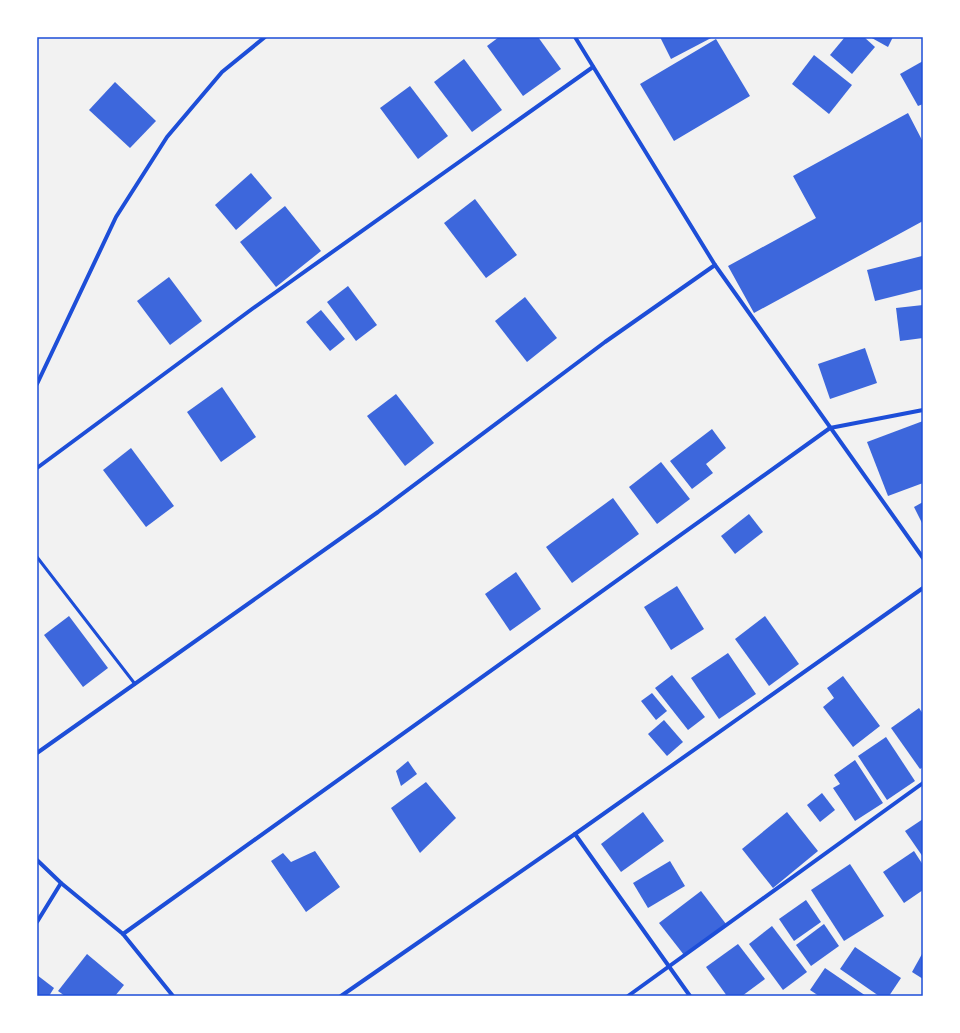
<svg xmlns="http://www.w3.org/2000/svg" width="960" height="1033" viewBox="0 0 960 1033" font-family="'DM Sans',sans-serif">
<style>
.building{fill:#3d67dc}
.lines{fill:none;stroke-linecap:round;stroke-linejoin:round}
.service{stroke:#1d4ed8;stroke-width:3}
.minor{stroke:#1d4ed8;stroke-width:4}
.neatline{fill:none;stroke:#1d4ed8;stroke-width:1.5}
</style>
<rect width="100%" height="100%" fill="#f2f2f2"/>
<!-- building -->
<g class="building">
<polygon points="499,37 538,37 561,69 523,96 487,46"/>
<polygon points="660,37 713,37 671,59"/>
<polygon points="845,37 864,37 875,47 852,74 830,55"/>
<polygon points="870,37 893,37 888,47"/>
<polygon points="716,39 750,96 674,141 640,84"/>
<polygon points="814,55 852,85 829,114 792,84"/>
<polygon points="464,59 502,110 472,132 434,82"/>
<polygon points="923,61 923,104 918,106 900,74"/>
<polygon points="115,82 156,121 130,148 89,110"/>
<polygon points="410,86 448,136 418,159 380,108"/>
<polygon points="908,113 923,142 923,221 754,313 728,266 816,218 793,176"/>
<polygon points="251,173 272,198 236,230 215,205"/>
<polygon points="475,199 517,255 486,278 444,223"/>
<polygon points="285,206 321,251 276,287 240,242"/>
<polygon points="922,256 923,289 875,301 867,270"/>
<polygon points="169,277 202,321 170,345 137,301"/>
<polygon points="348,286 377,325 356,341 327,302"/>
<polygon points="525,297 557,338 527,362 495,321"/>
<polygon points="923,305 923,338 900,341 896,308"/>
<polygon points="321,310 345,339 330,351 306,322"/>
<polygon points="865,348 877,383 830,399 818,364"/>
<polygon points="222,387 256,437 221,462 187,412"/>
<polygon points="396,394 434,443 405,466 367,416"/>
<polygon points="923,421 923,483 888,496 867,442"/>
<polygon points="712,429 726,448 706,464 713,473 692,489 670,461"/>
<polygon points="131,448 174,506 146,527 103,470"/>
<polygon points="661,462 690,499 657,524 629,487"/>
<polygon points="613,498 639,534 572,583 546,547"/>
<polygon points="923,502 923,525 914,507"/>
<polygon points="749,514 763,532 735,554 721,536"/>
<polygon points="516,572 541,609 510,631 485,594"/>
<polygon points="677,586 704,629 671,650 644,607"/>
<polygon points="69,616 108,668 83,687 44,635"/>
<polygon points="765,616 799,664 769,686 735,639"/>
<polygon points="728,653 756,694 719,719 691,678"/>
<polygon points="672,675 705,717 688,730 655,688"/>
<polygon points="843,676 880,726 853,747 823,707 834,698 827,688"/>
<polygon points="652,693 667,711 656,720 641,701"/>
<polygon points="919,708 923,714 923,767 920,769 891,728"/>
<polygon points="664,720 683,742 667,756 648,734"/>
<polygon points="886,737 915,781 887,800 858,756"/>
<polygon points="855,760 883,803 855,821 833,788 840,784 834,775"/>
<polygon points="408,761 417,774 401,786 396,771"/>
<polygon points="426,782 456,818 420,853 391,808"/>
<polygon points="822,793 835,810 820,822 807,805"/>
<polygon points="643,812 664,841 621,872 601,844"/>
<polygon points="787,812 818,851 773,888 742,849"/>
<polygon points="923,819 923,857 905,831"/>
<polygon points="315,851 340,887 306,912 271,861 283,853 291,862"/>
<polygon points="914,851 923,865 923,890 904,903 883,872"/>
<polygon points="670,861 685,886 648,908 633,883"/>
<polygon points="850,864 884,916 844,941 811,890"/>
<polygon points="701,891 726,924 684,955 659,923"/>
<polygon points="806,900 821,922 794,941 779,919"/>
<polygon points="824,924 839,946 811,966 796,945"/>
<polygon points="772,926 807,972 783,990 749,944"/>
<polygon points="738,944 765,979 742,996 727,996 706,967"/>
<polygon points="855,947 901,978 889,996 879,996 840,969"/>
<polygon points="87,954 124,985 115,996 65,996 58,991"/>
<polygon points="922,954 923,954 923,979 912,972"/>
<polygon points="825,968 866,996 819,996 810,990"/>
<polygon points="37,975 54,988 49,996 37,996"/>
</g>
<g class="lines">
<!-- service -->
<polyline class="service" points="37,557 135,684"/>
<!-- minor -->
<g class="minor">
<polyline points="575,37 715,265 923,558"/>
<polyline points="37,384 116,217 167,137 222,72 265,37"/>
<polyline points="37,468 252,309 593,67"/>
<polyline points="37,753 378,512 605,342 715,265"/>
<polyline points="575,834 690,996"/>
<polyline points="37,860 61,883 123,934 173,996"/>
<polyline points="37,922 61,883"/>
<polyline points="123,934 830,428 923,410"/>
<polyline points="341,996 575,834 923,588"/>
<polyline points="628,996 923,783"/>
</g>
</g>
<!-- border -->
<rect width="960" height="1033" fill="none" stroke="#ffffff" stroke-width="76"/>
<rect x="38" y="38" width="884" height="957" class="neatline"/>
</svg>
